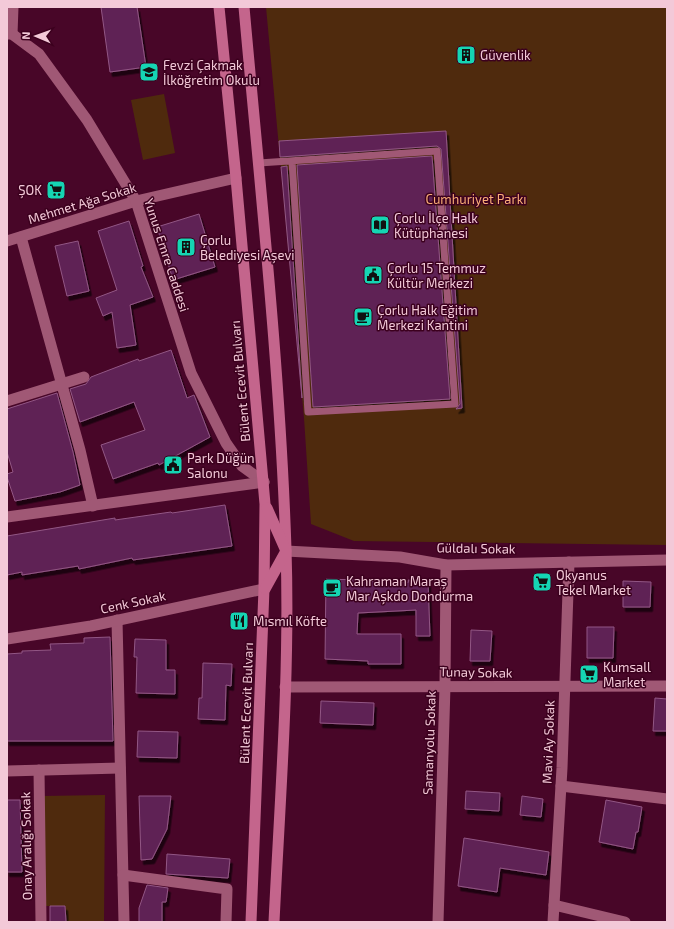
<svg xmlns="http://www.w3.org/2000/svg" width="674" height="929" viewBox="0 0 674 929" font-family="'Exo 2',sans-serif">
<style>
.green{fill:#4f2a0d}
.building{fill:#5f2154;stroke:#925785;filter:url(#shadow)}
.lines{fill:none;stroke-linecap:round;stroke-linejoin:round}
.service{stroke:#a05875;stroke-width:7}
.minor{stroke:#a05875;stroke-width:11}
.tertiary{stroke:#a05875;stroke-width:11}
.primary{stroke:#c4658c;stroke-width:11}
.labels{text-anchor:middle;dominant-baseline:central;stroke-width:3;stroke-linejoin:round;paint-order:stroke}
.poi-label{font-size:13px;fill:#f3c9d8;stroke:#3c001e;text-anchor:start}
.park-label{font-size:13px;fill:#faae78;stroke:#3c001e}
.street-label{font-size:13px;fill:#f3c9d8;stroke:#3c001e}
</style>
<defs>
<filter id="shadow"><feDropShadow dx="2.5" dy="4.5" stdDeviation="0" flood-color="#0009"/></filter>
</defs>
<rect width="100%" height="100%" fill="#480628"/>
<!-- green -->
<g class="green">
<polygon points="266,7 667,7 667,545 354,541 311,524 304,418"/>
<polygon points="164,94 175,153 143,160 131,100"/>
<polygon points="105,795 104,922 67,922 65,906 44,906 42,796"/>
</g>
<!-- building -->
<g class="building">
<polygon points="101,7 137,7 146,67 110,72"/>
<polygon points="446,131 462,408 456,409 460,404 441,149 437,146 280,157 279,141"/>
<polygon points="432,156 450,399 313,407 297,165"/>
<polygon points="287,166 302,398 281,167"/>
<polygon points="199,214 215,267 173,280 157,227"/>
<polygon points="129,221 143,266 141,267 153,297 130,305 136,345 117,348 112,312 103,316 96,298 117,290 98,231"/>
<polygon points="78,241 89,291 67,296 55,246"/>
<polygon points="171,350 187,398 194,395 210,437 159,465 158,463 113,479 101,445 145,430 134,402 80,422 70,389 86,384 91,377 138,359 139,361"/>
<polygon points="57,393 73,452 80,485 60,492 15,501 7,477 7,474 13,472 7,452 7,409"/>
<polygon points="225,505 232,546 133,560 132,558 79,569 78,566 22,575 22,572 7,575 7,536 115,518 115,520 171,512 172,513"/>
<polygon points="326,579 358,580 357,582 386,581 386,583 409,582 408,580 428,582 430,636 416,636 416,610 358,613 357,634 401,634 401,664 368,664 368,661 325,659"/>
<polygon points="623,581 651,582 650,607 623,607"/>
<polygon points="587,627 614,627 613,658 587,658"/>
<polygon points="471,630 492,631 490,661 470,661"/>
<polygon points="110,637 113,741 7,741 7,654 22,653 22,651 51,650 50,644 84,643 84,638"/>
<polygon points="135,639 166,640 166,670 175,670 175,694 136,693 137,657 134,657"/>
<polygon points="203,663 232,664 231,686 226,685 225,720 198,719 199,698 202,698"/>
<polygon points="655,698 667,699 667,731 653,731"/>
<polygon points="321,701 374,703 373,725 320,723"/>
<polygon points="138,731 178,732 177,758 137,757"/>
<polygon points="466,791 500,793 499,811 465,809"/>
<polygon points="139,796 171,796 167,829 152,859 141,860"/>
<polygon points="522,796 543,799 541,817 520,815"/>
<polygon points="7,800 20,800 22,872 7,872"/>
<polygon points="606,800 642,807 638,832 636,832 633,849 599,842"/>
<polygon points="464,838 549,852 546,875 500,868 497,892 458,886"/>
<polygon points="167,854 230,859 228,878 166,874"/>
<polygon points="147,885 168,888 166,902 162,902 162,922 139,922 139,908"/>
<polygon points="50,906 65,906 66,922 50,922"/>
</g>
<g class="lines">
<!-- service -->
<polyline class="service" points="259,163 437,151 455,404 308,412 292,161"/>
<!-- minor -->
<g class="minor">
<polyline points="12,34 13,7"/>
<polyline points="21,237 80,450 93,506"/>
<polyline points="7,241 136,201 236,178"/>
<polyline points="7,401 84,377"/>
<polyline points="117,620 124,922"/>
<polyline points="7,639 91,626 264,589"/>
<polyline points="285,687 667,686"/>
<polyline points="39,770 41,922"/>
<polyline points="7,771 120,768"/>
<polyline points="561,786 667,799"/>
<polyline points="123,875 227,889 226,922"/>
<polyline points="554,905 625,922"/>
<polyline points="438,922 445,686 446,565"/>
<polyline points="553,922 562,768 569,562"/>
</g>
<!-- tertiary -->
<g class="tertiary">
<polyline points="7,34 12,34 39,54 87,120 136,201 191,373 226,443 242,466 264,482"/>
<polyline points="7,517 264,482"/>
<polyline points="286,551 400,557 446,565 667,560"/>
</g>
<!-- primary -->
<g class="primary">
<polyline points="219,7 236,178 265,504 264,589 251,922"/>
<path d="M244 7C260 187 280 368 286 549 290 673 280 798 274 922"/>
<polyline points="265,589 286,551 267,508"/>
</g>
</g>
<!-- icons -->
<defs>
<g id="building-square" transform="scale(1)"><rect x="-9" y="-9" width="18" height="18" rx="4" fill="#15d5b3" stroke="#3c001e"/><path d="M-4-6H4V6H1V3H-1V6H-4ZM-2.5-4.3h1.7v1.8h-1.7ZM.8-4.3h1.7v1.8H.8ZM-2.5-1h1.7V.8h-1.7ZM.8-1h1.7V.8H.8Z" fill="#111"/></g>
<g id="school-square" transform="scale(1)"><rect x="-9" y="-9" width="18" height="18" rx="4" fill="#15d5b3" stroke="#3c001e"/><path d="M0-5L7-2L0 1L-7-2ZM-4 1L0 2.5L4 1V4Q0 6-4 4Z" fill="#111"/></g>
<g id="supermarket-square" transform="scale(1)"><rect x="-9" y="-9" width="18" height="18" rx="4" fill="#15d5b3" stroke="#3c001e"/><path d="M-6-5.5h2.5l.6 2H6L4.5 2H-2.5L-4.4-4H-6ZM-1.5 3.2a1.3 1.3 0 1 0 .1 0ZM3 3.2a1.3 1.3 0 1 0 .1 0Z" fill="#111"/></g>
<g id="library-square" transform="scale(1)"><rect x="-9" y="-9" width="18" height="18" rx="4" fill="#15d5b3" stroke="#3c001e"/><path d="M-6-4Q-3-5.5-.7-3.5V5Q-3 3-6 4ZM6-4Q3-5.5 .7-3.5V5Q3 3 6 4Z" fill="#111"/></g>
<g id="civic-square" transform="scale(1)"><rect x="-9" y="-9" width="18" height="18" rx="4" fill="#15d5b3" stroke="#3c001e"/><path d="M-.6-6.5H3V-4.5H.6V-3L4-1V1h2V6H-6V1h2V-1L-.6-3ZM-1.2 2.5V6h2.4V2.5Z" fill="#111"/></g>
<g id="cafe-square" transform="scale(1)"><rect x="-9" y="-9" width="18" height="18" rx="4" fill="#15d5b3" stroke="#3c001e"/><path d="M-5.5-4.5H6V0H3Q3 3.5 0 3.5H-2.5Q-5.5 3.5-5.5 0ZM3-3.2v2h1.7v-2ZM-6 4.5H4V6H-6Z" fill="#111"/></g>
<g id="restaurant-square" transform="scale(1)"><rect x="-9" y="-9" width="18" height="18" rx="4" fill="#15d5b3" stroke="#3c001e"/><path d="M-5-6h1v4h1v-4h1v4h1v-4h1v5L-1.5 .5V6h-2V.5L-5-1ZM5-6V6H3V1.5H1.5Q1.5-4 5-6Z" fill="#111"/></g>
</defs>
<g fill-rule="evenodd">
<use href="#building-square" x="466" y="55"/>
<use href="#school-square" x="149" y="72"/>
<use href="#supermarket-square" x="56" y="190"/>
<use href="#library-square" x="380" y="225"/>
<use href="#building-square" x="186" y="247"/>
<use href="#civic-square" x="373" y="275"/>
<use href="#cafe-square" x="363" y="317"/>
<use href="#civic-square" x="173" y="465"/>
<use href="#supermarket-square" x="542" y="582"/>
<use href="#cafe-square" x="332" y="588"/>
<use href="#restaurant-square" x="239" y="621"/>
<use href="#supermarket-square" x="589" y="674"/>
</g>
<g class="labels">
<!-- poi labels -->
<g class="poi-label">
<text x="480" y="55">Güvenlik</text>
<text x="163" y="65">Fevzi Çakmak<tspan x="163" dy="15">İlköğretim Okulu</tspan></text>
<text x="42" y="190" text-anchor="end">ŞOK</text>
<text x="394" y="218">Çorlu İlçe Halk<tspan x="394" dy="15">Kütüphanesi</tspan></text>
<text x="200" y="240">Çorlu<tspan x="200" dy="15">Belediyesi Aşevi</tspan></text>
<text x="387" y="268">Çorlu 15 Temmuz<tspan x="387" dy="15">Kültür Merkezi</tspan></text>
<text x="377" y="310">Çorlu Halk Eğitim<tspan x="377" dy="15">Merkezi Kantini</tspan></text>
<text x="187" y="458">Park Düğün<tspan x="187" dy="15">Salonu</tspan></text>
<text x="556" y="575">Okyanus<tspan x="556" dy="15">Tekel Market</tspan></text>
<text x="346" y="581">Kahraman Maraş<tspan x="346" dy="15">Mar Aşkdo Dondurma</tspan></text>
<text x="253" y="621">Mısmıl Köfte</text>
<text x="603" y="667">Kumsall<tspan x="603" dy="15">Market</tspan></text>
</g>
<!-- park labels -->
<g class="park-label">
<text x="476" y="199">Cumhuriyet Parkı</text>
</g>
<!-- street labels -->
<g class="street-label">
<text transform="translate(82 203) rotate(-17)">Mehmet Ağa Sokak</text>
<text transform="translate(167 255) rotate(72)">Yunus Emre Caddesi</text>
<text transform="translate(240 381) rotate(-95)">Bülent Ecevit Bulvarı</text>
<text transform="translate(476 548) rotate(1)">Güldalı Sokak</text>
<text transform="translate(133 602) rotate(-12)">Cenk Sokak</text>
<text transform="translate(476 672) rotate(1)">Tunay Sokak</text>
<text transform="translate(246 703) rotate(-88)">Bülent Ecevit Bulvarı</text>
<text transform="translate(548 742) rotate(-88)">Mavi Ay Sokak</text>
<text transform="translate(429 743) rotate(-88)">Samanyolu Sokak</text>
<text transform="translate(26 846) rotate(-91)">Onay Aralığı Sokak</text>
</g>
</g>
<!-- border -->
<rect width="674" height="929" fill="none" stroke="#f3c9d8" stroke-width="16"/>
<!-- north arrow -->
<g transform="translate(36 36) rotate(272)" stroke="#3c001e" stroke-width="3" paint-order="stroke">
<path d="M0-3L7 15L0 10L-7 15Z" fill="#f3c9d8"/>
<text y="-6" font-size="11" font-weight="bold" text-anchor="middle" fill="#f3c9d8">N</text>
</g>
</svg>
